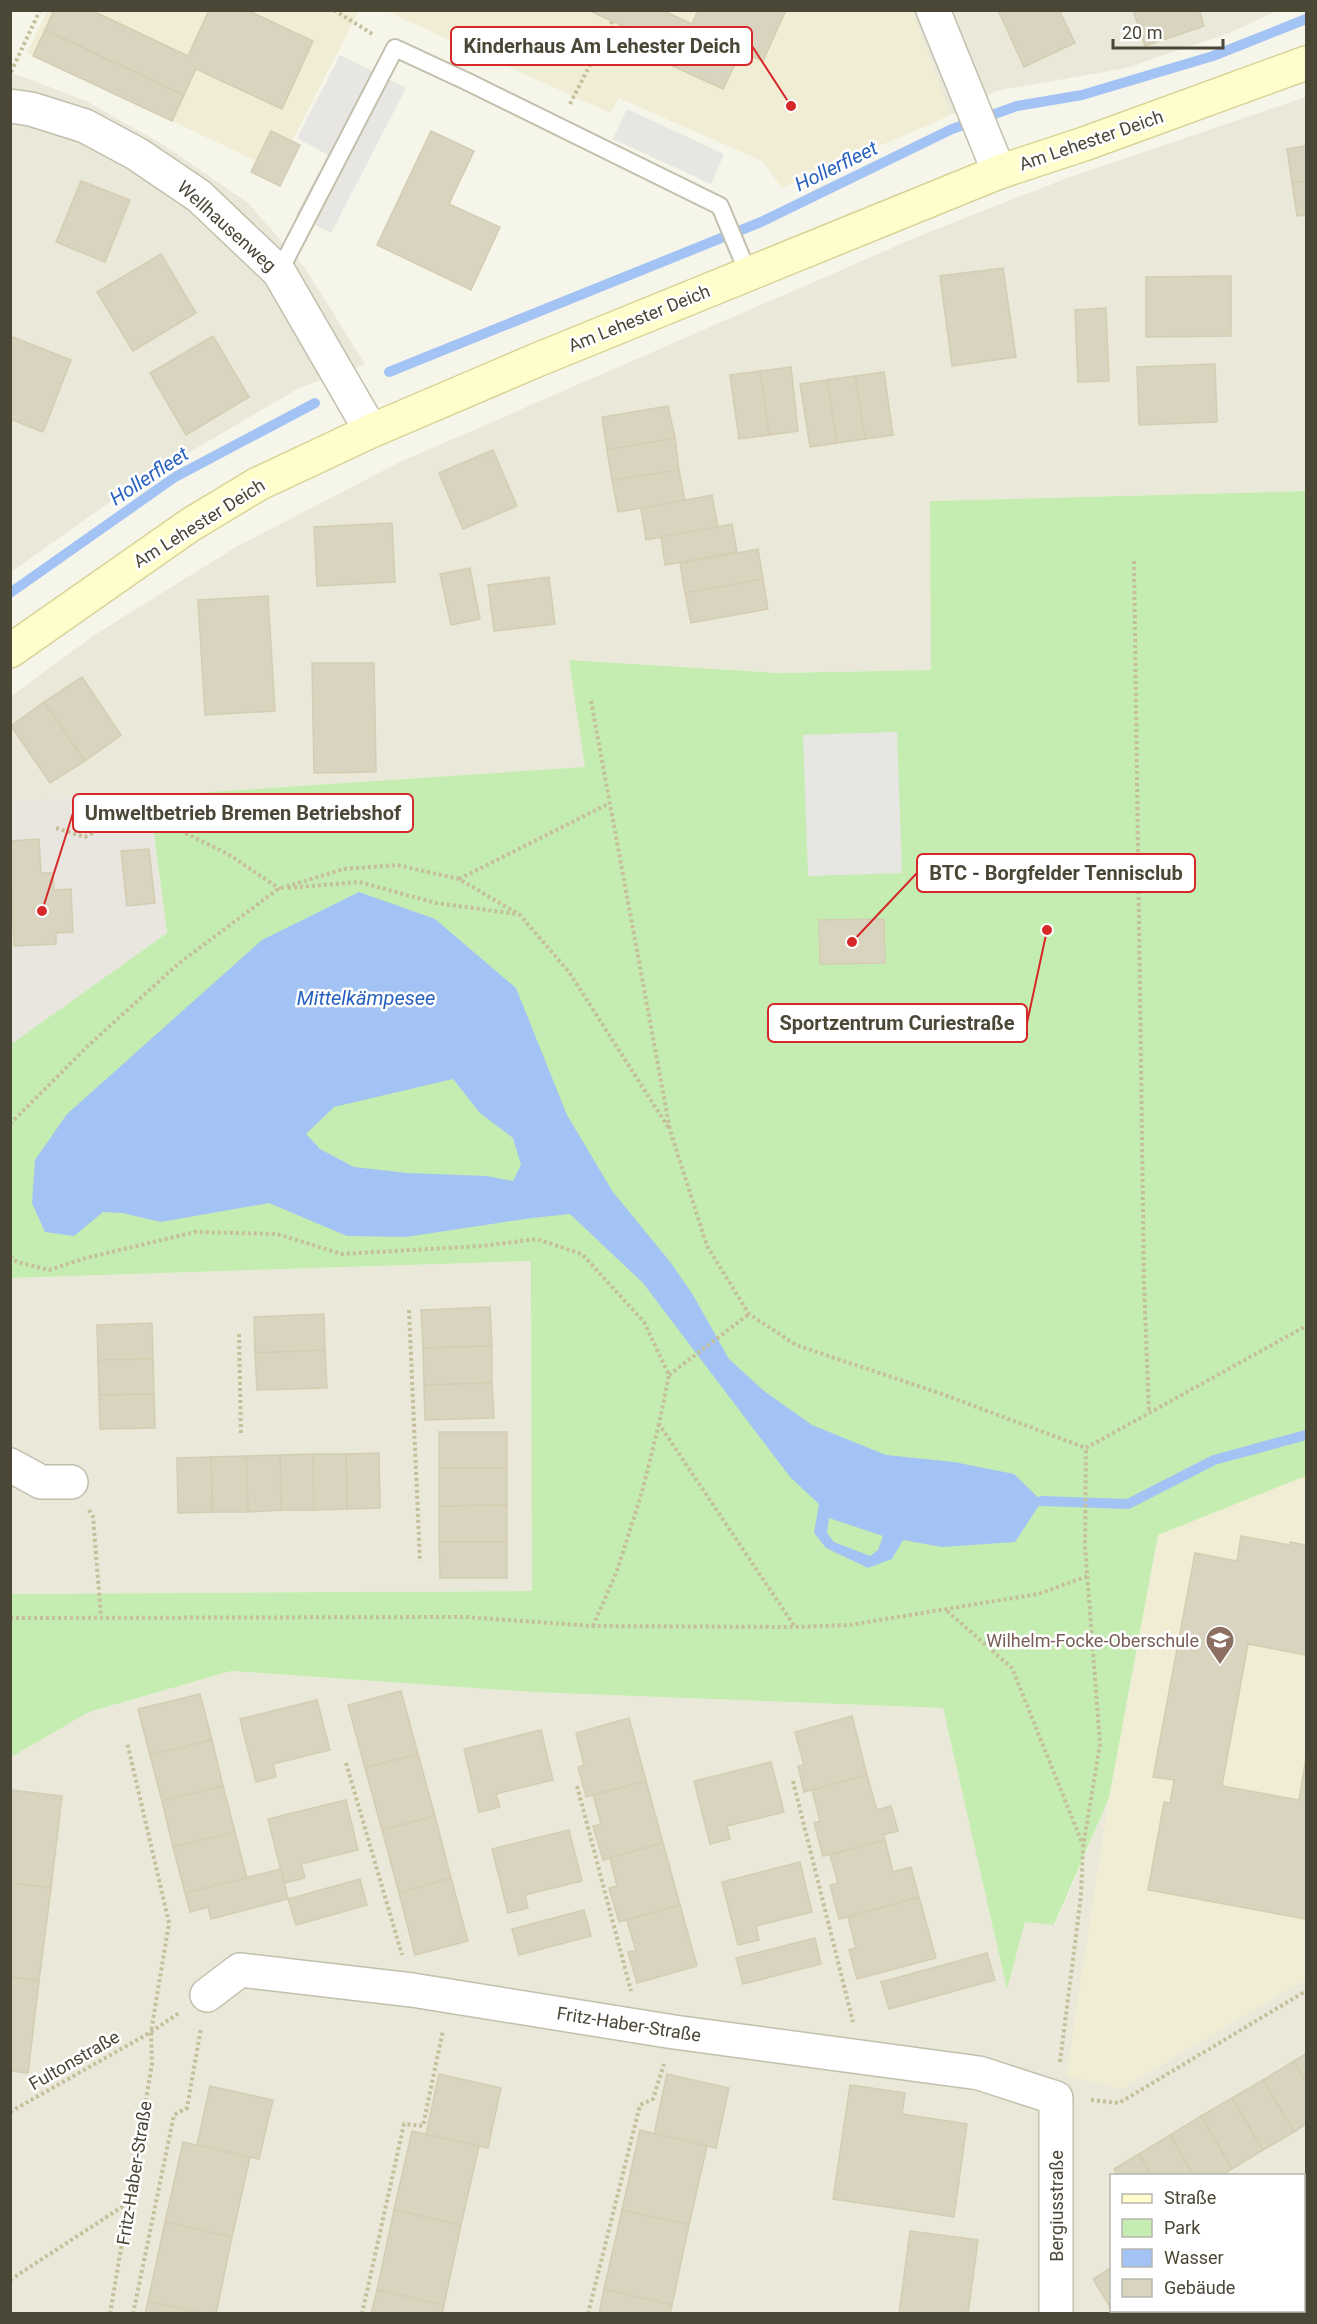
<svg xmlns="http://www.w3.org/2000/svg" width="1317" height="2324" viewBox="0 0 1317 2324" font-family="Roboto,sans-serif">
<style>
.residential{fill:#eae8d8;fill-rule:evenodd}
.industrial{fill:#e9e6df}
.education{fill:#f0edd4}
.green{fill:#c5ecb1}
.parking{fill:#e7e6e2}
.water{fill:#a4c3f5;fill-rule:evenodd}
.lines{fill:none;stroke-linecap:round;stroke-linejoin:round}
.stream{stroke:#a4c3f5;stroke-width:10}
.building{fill:#d8d4bf;stroke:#d4cdb2;stroke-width:1.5}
.lane-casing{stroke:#c2bfac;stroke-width:20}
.street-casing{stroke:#c2bfac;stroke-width:36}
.secondary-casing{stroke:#d8d498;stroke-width:36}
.path{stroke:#c5bf9c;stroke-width:4;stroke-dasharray:3 3;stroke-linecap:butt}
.lane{stroke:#fff;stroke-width:16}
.street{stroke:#fff;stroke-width:33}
.secondary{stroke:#fffdcb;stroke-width:33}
.labels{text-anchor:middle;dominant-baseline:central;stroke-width:5;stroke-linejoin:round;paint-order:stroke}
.street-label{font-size:18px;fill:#4b4737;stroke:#fff}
.education-label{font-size:18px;fill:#785e54;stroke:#fff;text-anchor:end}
.water-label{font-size:20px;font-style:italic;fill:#2961be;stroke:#fff}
.leader{fill:none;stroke:#d62828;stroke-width:2}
.callout-dot{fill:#d62828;stroke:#fff;stroke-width:2}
.callout{fill:#fff;stroke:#d62828;stroke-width:2}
.callout-label{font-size:20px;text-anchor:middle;font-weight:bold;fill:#4b4737}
</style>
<rect width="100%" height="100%" fill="#f6f5ea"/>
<!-- residential -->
<g class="residential">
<polygon points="912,11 1277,11 1229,33 1126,68 996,91 951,115"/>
<polygon points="10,72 86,101 162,144 247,202 305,268 365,364 299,388 134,485 11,572"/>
<polygon points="1306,97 1306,491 930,501 932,670 779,673 570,660 586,767 149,796 11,800 10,697 96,634 236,547 400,462 924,234 1070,177"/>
<polygon points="532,1261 532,1591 11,1594 10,1278"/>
<path d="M231 1671 532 1692 943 1708 1007 1988 1025 1922 1055 1925 1109 1798 1067 2076 1122 2088 1306 1979V2313H11L10 1757 89 1712ZM1112 2176H1304V2310H1112Z"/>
</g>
<!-- industrial -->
<polygon class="industrial" points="149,796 167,933 11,1045 10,800"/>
<!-- education -->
<g class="education">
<polygon points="47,11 359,11 292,141 271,131 256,161 172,121 184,95 45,30 33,56 27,53"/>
<polygon points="386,11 912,11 951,115 782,188 762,161 619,98 610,113"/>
<polygon points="1306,1476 1306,1979 1122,2088 1066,2076 1109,1798 1158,1535"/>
</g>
<!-- green -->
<polygon class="green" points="1306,491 1306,1476 1158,1535 1109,1798 1054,1925 1025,1922 1007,1989 943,1708 532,1692 231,1671 89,1712 11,1757 11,1594 532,1591 531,1261 11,1278 10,1045 167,933 149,796 585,767 569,660 779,673 931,670 930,501"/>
<!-- parking -->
<g class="parking">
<polygon points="340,55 406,88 331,233 296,215 328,155 297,138"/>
<polygon points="627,109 724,154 711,184 613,139"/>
<polygon points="897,732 902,873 808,876 803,735"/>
</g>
<!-- water -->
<path class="water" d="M359 892 435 919 516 988 567 1115 613 1192 671 1263 693 1295 729 1359 764 1391 812 1425 886 1455 954 1462 1014 1474 1042 1501 1015 1542 942 1547 903 1540 892 1559 868 1568 826 1548 814 1533 819 1504 790 1477 643 1283 570 1214 532 1218 406 1237 347 1236 269 1203 161 1222 122 1213 103 1212 74 1236 45 1232 32 1203 35 1160 67 1114 262 940ZM453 1079 480 1113 513 1138 521 1165 513 1181 487 1176 407 1173 354 1167 320 1149 306 1134 334 1107ZM829 1518 883 1536 878 1550 870 1556 834 1542 827 1533Z"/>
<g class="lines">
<!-- stream -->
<g class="stream">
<polyline points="389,372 761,222 952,129 1017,106 1082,95 1213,56 1306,19"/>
<polyline points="10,593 175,477 315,403"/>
<polyline points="1042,1501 1128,1504 1214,1460 1306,1435"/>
</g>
</g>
<!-- building -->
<g class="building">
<polygon points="54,10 91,10 188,56 209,10 247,10 313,41 282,109 196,69 184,95 45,30"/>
<polygon points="588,10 662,10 692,24 698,10 786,10 763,61 736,49 733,55 738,58 723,89 631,47 638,33"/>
<polygon points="998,10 1059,10 1075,43 1024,67"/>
<polygon points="1133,10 1199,10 1204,26 1145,46"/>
<polygon points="45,30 184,95 172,121 33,56"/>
<polygon points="271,131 300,145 280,186 251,172"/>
<polygon points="431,131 474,151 449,204 500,227 471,290 377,245"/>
<polygon points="1306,146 1306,181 1292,183 1287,149"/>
<polygon points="81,181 130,200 105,262 56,242"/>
<polygon points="1306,181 1306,215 1297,216 1292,183"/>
<polygon points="161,254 196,313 133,351 97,292"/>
<polygon points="1003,268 1016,357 952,366 940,276"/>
<polygon points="1231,276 1231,336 1146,337 1146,277"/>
<polygon points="1106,308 1109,381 1078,382 1075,310"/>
<polygon points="10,336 71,360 43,432 10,419"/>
<polygon points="213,336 249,397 186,435 150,373"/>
<polygon points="1215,364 1217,422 1139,425 1137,367"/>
<polygon points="791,367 798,431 769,435 760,371"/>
<polygon points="760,371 769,435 739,439 730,375"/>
<polygon points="884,372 893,435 865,439 855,376"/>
<polygon points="855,376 865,439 837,443 827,380"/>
<polygon points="827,380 837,443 810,447 800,384"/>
<polygon points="668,406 675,438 607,450 602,417"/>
<polygon points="675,438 679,470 612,480 607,450"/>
<polygon points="493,450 517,506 463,529 439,473"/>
<polygon points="679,470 685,501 618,512 612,480"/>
<polygon points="712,495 718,527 646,540 641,508"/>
<polygon points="392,523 395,582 317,586 314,527"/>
<polygon points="732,524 737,552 665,565 661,537"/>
<polygon points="758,549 763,579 685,593 680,563"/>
<polygon points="470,568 480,619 451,625 440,574"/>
<polygon points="549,577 555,624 494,631 488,585"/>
<polygon points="763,579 768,609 691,623 685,593"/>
<polygon points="268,596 275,711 205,715 198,600"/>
<polygon points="312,663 374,663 376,772 314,773"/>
<polygon points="82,677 121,735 85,761 44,702"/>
<polygon points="44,702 85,761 50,783 11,726"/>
<polygon points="39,839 41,873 53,873 54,890 71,889 73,932 56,933 56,944 14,946 10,841"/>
<polygon points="149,849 155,903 127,906 121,851"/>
<polygon points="884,919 885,963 820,964 819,920"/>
<polygon points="490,1307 492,1346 423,1348 421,1310"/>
<polygon points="324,1314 325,1350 255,1353 254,1317"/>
<polygon points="152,1323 153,1359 98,1360 97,1325"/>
<polygon points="492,1346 492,1383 424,1385 423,1348"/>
<polygon points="325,1350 327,1388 257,1390 255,1353"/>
<polygon points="153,1359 154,1394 99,1395 98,1360"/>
<polygon points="492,1383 494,1418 425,1420 424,1385"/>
<polygon points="154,1394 155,1428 100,1429 99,1395"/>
<rect x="439" y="1432" width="68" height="36"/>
<polygon points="379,1453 380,1508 347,1509 346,1454"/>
<polygon points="313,1454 314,1510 281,1510 280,1455"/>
<polygon points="313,1454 346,1454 347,1509 314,1510"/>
<polygon points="280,1455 281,1510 248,1512 246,1456"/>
<polygon points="246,1456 248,1512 213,1512 211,1457"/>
<polygon points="211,1457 212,1512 178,1513 177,1458"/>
<polygon points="439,1468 507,1468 507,1505 439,1506"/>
<polygon points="507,1505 507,1542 439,1542 439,1506"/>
<polygon points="1241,1536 1290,1545 1290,1542 1306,1545 1306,1655 1248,1644 1222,1786 1299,1800 1306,1757 1306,1919 1148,1890 1164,1802 1170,1803 1174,1780 1153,1777 1195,1553 1237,1561"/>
<polygon points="439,1542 507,1542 507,1578 440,1578"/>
<polygon points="401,1691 418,1754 365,1768 348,1705"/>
<polygon points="200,1694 212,1740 150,1755 138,1709"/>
<polygon points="317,1700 330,1750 273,1764 276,1777 256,1782 240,1719"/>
<polygon points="852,1716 867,1775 804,1792 798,1766 804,1765 795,1732"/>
<polygon points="629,1718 646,1781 586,1797 578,1767 584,1765 576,1733"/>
<polygon points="541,1730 553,1780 496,1794 500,1807 479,1812 464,1749"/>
<polygon points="212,1740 223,1786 162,1801 150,1755"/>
<polygon points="418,1754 435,1816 382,1830 365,1768"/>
<polygon points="771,1762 784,1812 727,1826 730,1839 710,1844 694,1781"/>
<polygon points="867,1775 877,1810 891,1806 898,1831 883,1835 885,1840 823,1856 814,1823 820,1821 812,1790"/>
<polygon points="646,1781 663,1843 603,1860 593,1826 601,1824 593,1795"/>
<polygon points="223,1786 235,1832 173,1847 162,1801"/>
<polygon points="10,1790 62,1796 51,1888 10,1883"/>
<polygon points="346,1800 358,1850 301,1864 305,1878 284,1883 268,1819"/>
<polygon points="435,1816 451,1878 399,1893 382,1830"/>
<polygon points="569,1830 582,1881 525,1895 528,1908 508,1913 492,1849"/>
<polygon points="235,1832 247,1878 185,1893 173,1847"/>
<polygon points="885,1840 893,1872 911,1867 919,1897 839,1919 830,1885 838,1883 830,1855"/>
<polygon points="663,1843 680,1905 619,1922 609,1888 617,1886 610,1858"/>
<polygon points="800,1862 812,1912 756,1926 759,1940 738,1945 722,1882"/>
<polygon points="281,1869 288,1899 211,1919 208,1907 190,1912 185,1893"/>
<polygon points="451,1878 468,1941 415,1955 399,1893"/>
<polygon points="360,1879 367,1905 296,1925 288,1899"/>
<polygon points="10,1883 51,1888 39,1981 10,1977"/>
<polygon points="919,1897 936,1958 857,1979 849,1950 856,1948 848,1917"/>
<polygon points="680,1905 697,1966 637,1983 628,1952 636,1951 627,1920"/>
<polygon points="584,1910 591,1936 519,1955 512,1929"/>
<polygon points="815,1938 821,1964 743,1984 736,1958"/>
<polygon points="987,1953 995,1980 889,2009 881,1982"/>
<polygon points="10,1977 39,1981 28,2073 10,2071"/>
<polygon points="1306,2054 1306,2082 1294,2061"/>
<polygon points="1294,2061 1306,2082 1306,2124 1294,2132 1263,2080"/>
<polygon points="439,2074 501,2088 488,2148 426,2134"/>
<polygon points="667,2074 729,2088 716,2148 654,2134"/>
<polygon points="1263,2080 1294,2132 1263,2150 1232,2098"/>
<polygon points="850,2085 905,2093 902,2114 967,2124 954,2217 833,2199"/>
<polygon points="210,2086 273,2100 259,2159 197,2145"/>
<polygon points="1232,2098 1263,2150 1232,2169 1201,2116"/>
<polygon points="1201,2116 1232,2169 1221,2176 1194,2176 1170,2135"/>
<polygon points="640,2130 707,2146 689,2225 622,2210"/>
<polygon points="412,2131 479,2146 461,2225 394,2210"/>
<polygon points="1170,2135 1194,2176 1152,2176 1139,2154"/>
<polygon points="183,2142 250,2157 232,2237 165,2222"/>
<polygon points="1139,2154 1152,2176 1118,2176 1114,2169"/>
<polygon points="394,2210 461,2225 444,2305 377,2290"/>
<polygon points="622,2210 689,2225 672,2305 604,2289"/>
<polygon points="165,2222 232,2237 216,2314 203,2314 148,2301"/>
<polygon points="910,2231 978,2240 968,2314 899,2314"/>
<polygon points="1112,2267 1112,2310 1093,2279"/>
<polygon points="604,2289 672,2305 670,2314 599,2314"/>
<polygon points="377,2290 444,2305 442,2314 371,2314"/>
<polygon points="1306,2290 1306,2314 1285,2314 1283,2310 1304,2310 1304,2291"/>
<polygon points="148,2301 203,2314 145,2314"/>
<polygon points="1112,2310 1145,2310 1147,2314 1114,2314"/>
</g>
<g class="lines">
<!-- lane casing -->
<g class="lane-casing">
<polyline id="lane" points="279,272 395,48 466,81 720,206 748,273"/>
</g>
<!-- street casing -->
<g class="street-casing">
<g id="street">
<polyline points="933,10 999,172"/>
<polyline points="10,106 31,109 85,126 137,154 199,196 279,272 371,431"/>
<polyline points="10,1465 41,1482 71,1482"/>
<polyline points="207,1995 240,1970 412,1990 674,2032 979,2073 1056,2098 1056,2314"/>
</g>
</g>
<!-- secondary casing -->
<g class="secondary-casing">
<polyline id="secondary" points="10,651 190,525 258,484 371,431 537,360 999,172 1084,144 1306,63"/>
</g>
<!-- path -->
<g class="path">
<polyline points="334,10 374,35"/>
<polyline points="11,72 40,10"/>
<polyline points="570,104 612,22"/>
<polyline points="1134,561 1144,1283 1149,1413"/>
<polyline points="591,701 670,1130 707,1246 749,1314 796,1345 942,1394 1086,1448 1306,1326"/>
<polyline points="56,828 85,837 120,818 169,825 228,854 280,889"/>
<polyline points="459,879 608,804"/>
<polyline points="288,888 359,882 436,903 516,914"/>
<polyline points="10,1124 89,1045 178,964 278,889 344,869 397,865 459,879 520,915 569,972 668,1127"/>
<polyline points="10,1256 17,1262 49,1270 86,1258 195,1232 277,1234 342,1254 481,1246 537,1239 582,1254 644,1322 669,1375 659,1424 795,1627"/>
<polyline points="409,1310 420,1562"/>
<polyline points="239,1334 241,1434"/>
<polyline points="669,1375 749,1314"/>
<polyline points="89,1510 93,1517 101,1616"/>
<polyline points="947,1611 1012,1668 1083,1845"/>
<polyline points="10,1618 465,1617 593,1626 795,1627 849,1625 1038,1594 1088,1576"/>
<polyline points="593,1626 617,1571 642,1492 659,1424"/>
<polyline points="346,1763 402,1955"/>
<polyline points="793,1781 853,2022"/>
<polyline points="577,1786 631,1991"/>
<polyline points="1060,2062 1081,1896 1083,1847 1100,1744 1085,1546 1086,1448"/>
<polyline points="1091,2100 1119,2103 1306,1991"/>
<polyline points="10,2112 151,2032 179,2013"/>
<polyline points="1304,2256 1306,2254"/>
<polyline points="10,2280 128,2203"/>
<polyline points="110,2314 152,2064 151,2032 169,1923 127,1742"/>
<polyline points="133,2314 174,2115 187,2108 201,2028"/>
<polyline points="362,2314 404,2124 423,2126 443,2030"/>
<polyline points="588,2314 640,2105 653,2099 664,2064"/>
<polyline points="1206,2314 1211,2310"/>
</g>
<!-- lane -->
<use href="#lane" class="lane"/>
<!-- street -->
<use href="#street" class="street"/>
<!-- secondary -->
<use href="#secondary" class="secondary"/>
</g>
<!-- icons -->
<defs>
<g id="school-pin" transform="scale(1.5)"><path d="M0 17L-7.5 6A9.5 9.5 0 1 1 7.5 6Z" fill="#8d6e63" stroke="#fff"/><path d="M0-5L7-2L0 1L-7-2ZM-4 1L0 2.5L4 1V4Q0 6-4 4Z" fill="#fff"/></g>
</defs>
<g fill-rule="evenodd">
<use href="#school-pin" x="1220" y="1640"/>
</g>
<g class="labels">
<!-- street labels -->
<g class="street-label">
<text transform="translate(1091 140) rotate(-19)">Am Lehester Deich</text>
<text transform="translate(227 226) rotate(42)">Wellhausenweg</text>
<text transform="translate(639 318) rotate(-22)">Am Lehester Deich</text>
<text transform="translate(199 523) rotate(-32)">Am Lehester Deich</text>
<text transform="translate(629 2024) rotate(9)">Fritz-Haber-Straße</text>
<text transform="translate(74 2060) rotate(-30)">Fultonstraße</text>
<text transform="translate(134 2173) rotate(-81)">Fritz-Haber-Straße</text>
<text transform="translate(1056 2206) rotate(-90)">Bergiusstraße</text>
</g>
<!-- education labels -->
<g class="education-label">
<text x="1199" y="1640">Wilhelm-Focke-Oberschule</text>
</g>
<!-- water labels -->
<g class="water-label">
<text transform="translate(836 166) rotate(-26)">Hollerfleet</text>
<text transform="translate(149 476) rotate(-33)">Hollerfleet</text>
<text x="366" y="998">Mittelkämpesee</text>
</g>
</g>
<!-- callouts -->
<path class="leader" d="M791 106L752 46M42 911L73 813M852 942L917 873M1047 930L1027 1023"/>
<g class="callout-dot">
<circle cx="791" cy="106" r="6"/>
<circle cx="42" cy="911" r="6"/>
<circle cx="852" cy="942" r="6"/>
<circle cx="1047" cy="930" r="6"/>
</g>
<g class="callout">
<rect x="451" y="27" width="301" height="38" rx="6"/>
<rect x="73" y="794" width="340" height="38" rx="6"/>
<rect x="917" y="854" width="278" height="38" rx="6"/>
<rect x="768" y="1004" width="259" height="38" rx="6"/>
</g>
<g class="callout-label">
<text x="602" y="53">Kinderhaus Am Lehester Deich</text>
<text x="243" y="820">Umweltbetrieb Bremen Betriebshof</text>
<text x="1056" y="880">BTC - Borgfelder Tennisclub</text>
<text x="897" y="1030">Sportzentrum Curiestraße</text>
</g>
<!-- border -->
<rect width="1317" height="2324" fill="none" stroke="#4b4737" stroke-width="24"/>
<!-- legend -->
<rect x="1110" y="2174" width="195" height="138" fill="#ffffff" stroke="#b7b5af" stroke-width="1.5"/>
<rect x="1122" y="2194" width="30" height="9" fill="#fffdcb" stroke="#b7b5af" stroke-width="1.5"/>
<text x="1164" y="2204" font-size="18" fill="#4b4737">Straße</text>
<rect x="1122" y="2219" width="30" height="18" fill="#c5ecb1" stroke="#b7b5af" stroke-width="1.5"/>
<text x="1164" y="2234" font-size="18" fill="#4b4737">Park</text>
<rect x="1122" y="2249" width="30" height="18" fill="#a4c3f5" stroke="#b7b5af" stroke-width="1.5"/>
<text x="1164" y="2264" font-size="18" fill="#4b4737">Wasser</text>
<rect x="1122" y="2279" width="30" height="18" fill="#d8d4bf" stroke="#b7b5af" stroke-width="1.5"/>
<text x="1164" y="2294" font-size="18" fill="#4b4737">Gebäude</text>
<!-- scale -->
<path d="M1113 39v9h110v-9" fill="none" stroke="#4b4737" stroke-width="3"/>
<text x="1122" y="39" font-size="18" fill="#4b4737" stroke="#ffffff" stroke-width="4.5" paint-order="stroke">20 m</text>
</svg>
